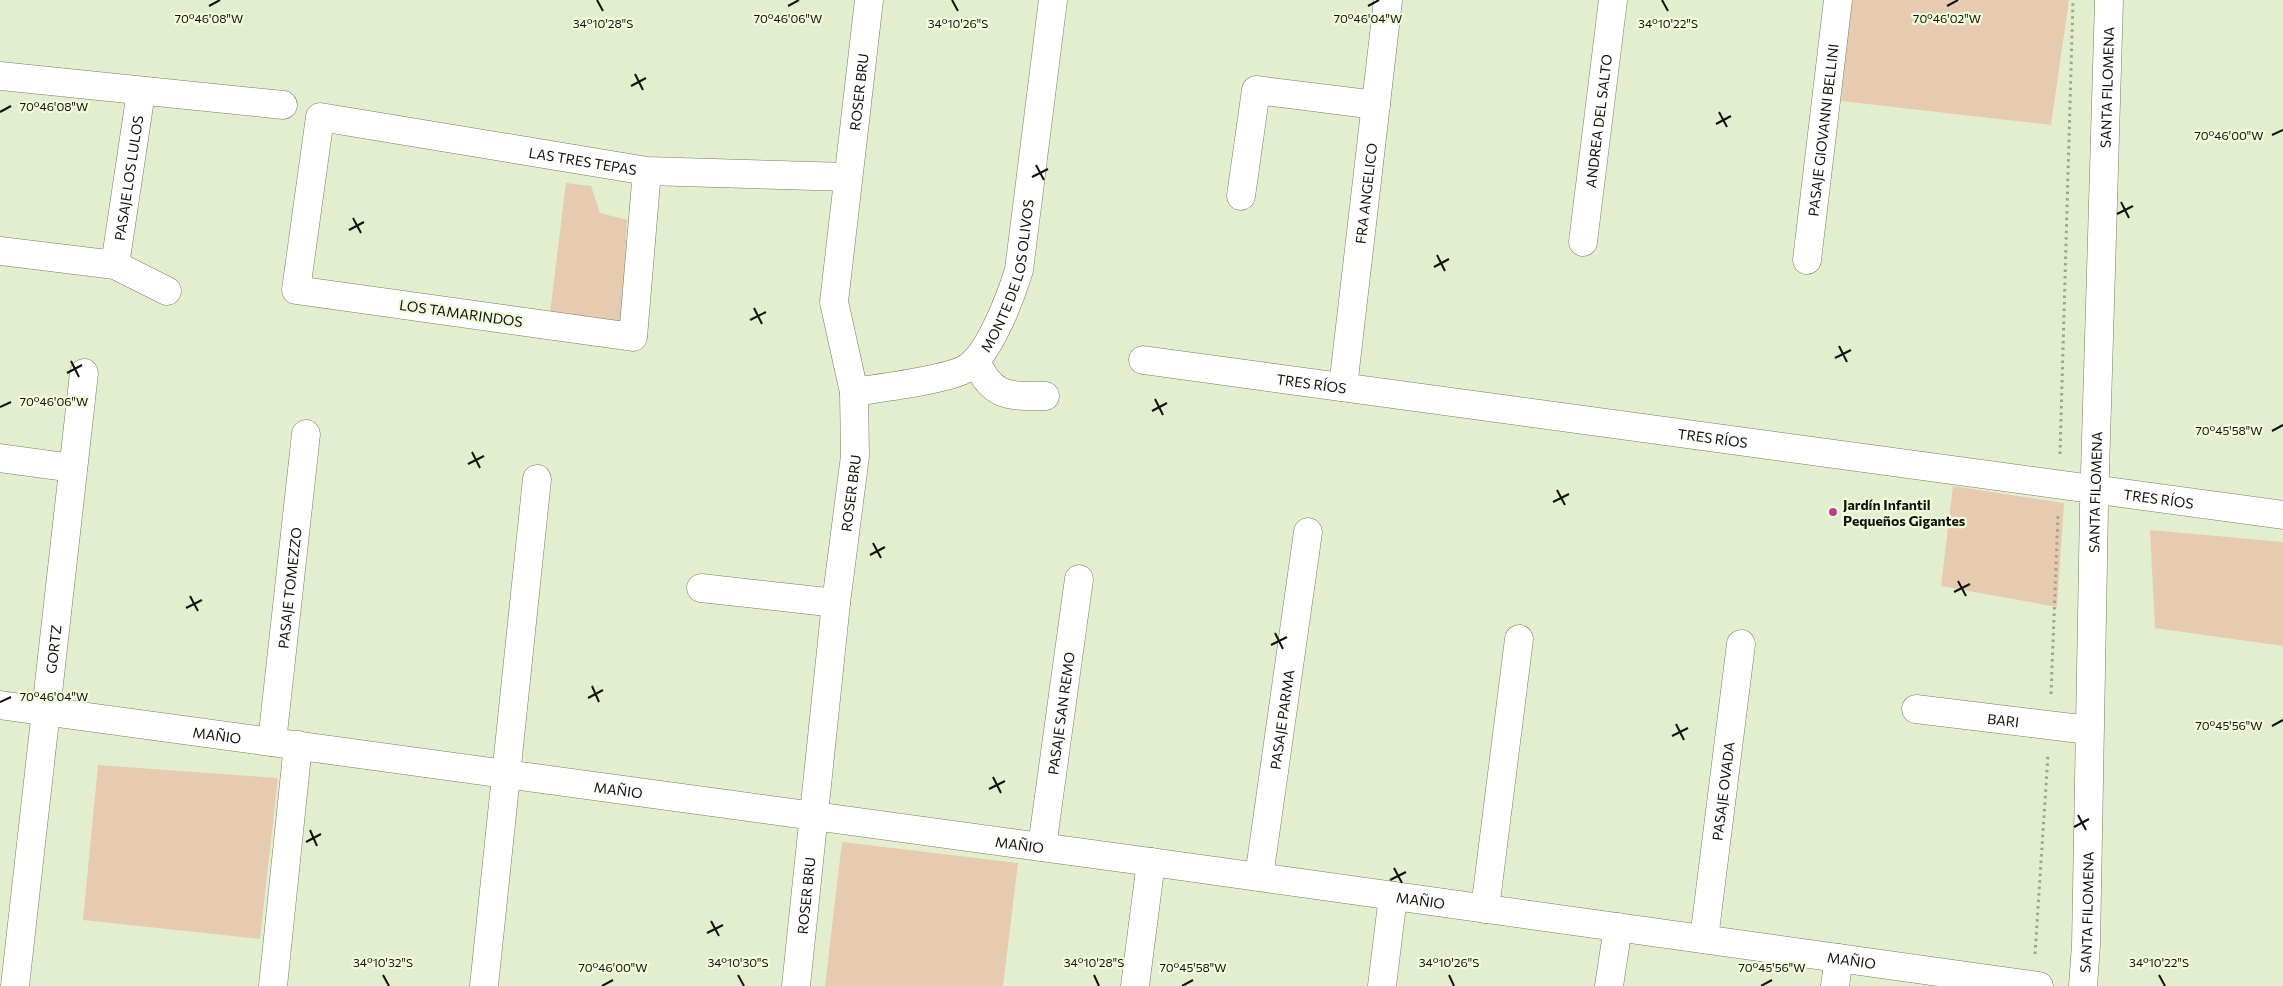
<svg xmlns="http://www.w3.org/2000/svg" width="2283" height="986" viewBox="0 0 2283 986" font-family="Commissioner,sans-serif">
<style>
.green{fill:#e6cbb1}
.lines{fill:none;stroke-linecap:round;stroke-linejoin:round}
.minor-casing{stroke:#747d61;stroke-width:29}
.tertiary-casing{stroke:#747d61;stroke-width:29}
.path{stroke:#9da58d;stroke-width:3;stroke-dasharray:2.5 4;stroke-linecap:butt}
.minor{stroke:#fff;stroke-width:28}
.tertiary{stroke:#fff;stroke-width:28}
.ticks{fill:none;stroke:#101309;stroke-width:2}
.poi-dot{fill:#b83e90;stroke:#f1fcdc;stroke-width:2}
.labels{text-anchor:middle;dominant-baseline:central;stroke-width:4.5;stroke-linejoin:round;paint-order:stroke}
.street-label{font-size:14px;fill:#101309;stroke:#f1fcdc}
.poi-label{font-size:14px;font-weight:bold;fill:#101309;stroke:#f1fcdc;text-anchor:start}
.ticks-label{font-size:12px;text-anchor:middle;fill:#101309;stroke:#f1fcdc;stroke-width:4.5;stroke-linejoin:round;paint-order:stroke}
</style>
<rect width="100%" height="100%" fill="#e3eecf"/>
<!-- green -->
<g class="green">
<polygon points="1850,0 2069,0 2051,125 1841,101"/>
<polygon points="566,183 591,186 600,213 627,220 622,326 550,313"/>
<polygon points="1953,486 2064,503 2057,607 1941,586"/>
<polygon points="2150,530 2283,542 2283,646 2155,628"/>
<polygon points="98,765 278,778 260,939 83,920"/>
<polygon points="842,842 1018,863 1003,986 825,986"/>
</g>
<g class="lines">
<!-- minor casing -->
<g class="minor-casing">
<g id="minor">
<polyline points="0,76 283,105"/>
<path id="s1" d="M647 171 633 337 296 290 320 117 647 171 848 177"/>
<polyline points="1241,196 1256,90 1376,105"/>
<path id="s2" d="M1583 242 1613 0"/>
<polyline points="0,251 115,265 167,291"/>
<path id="s3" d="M1807 260 1838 0"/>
<path id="s4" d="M115 265 141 92"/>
<path id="s5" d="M1143 360 2283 515"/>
<path d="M976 361C992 398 1009 396 1045 396"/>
<path id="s6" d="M1343 387 1388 0"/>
<path id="s7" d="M854 392C879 388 948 380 967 368 990 353 1011 296 1019 270L1053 0"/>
<polyline points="0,458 73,468"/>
<polyline points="701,588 836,603"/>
<path id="s8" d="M0 705 1151 862 2039 986"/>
<path id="s9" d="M1916 709 2089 730"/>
<path id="s10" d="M272 742 306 434"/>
<path id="s11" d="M1042 847 1079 579"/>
<path id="s12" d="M1259 877 1308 532"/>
<polyline points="1485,909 1519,639"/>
<path id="s13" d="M1704 939 1741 644"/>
<path id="s14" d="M15 986 84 373"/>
<polyline points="273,986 298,745"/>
<polyline points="484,986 537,479"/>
<path id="s15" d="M796 986 836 603 855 456 854 392 834 302 869 0"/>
<polyline points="1135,986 1151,862"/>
<polyline points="1382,986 1393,896"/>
<polyline points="1609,986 1618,927"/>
<polyline points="1835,986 1839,958"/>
</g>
</g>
<!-- tertiary casing -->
<g class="tertiary-casing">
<g id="tertiary">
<path id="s16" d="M2083 986 2086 945 2094 507 2109 0"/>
</g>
</g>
<!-- path -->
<g class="path">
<polyline points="2060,454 2073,0"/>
<polyline points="2051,694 2058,515"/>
<polyline points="2035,954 2048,755"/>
</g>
<!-- minor -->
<use href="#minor" class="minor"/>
<!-- tertiary -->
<use href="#tertiary" class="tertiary"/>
</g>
<!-- ticks -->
<path class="ticks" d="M597 0 603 11M952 0 958 11M1662 0 1668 11M209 6 220 0M788 6 799 0M1368 6 1379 0M1947 6 1958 0M635 74 643 90M631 86 646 78M0 112 11 106M1719 112 1727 127M1716 124 1731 116M2272 135 2283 130M1036 165 1044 180M1032 177 1048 169M2121 202 2129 218M2117 214 2133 206M353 218 361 233M349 230 364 222M1437 255 1445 271M1434 267 1449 259M754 308 762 324M750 320 766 312M1839 346 1847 362M1835 358 1851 350M71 361 79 377M67 373 82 365M1155 399 1163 415M0 407 11 402M1152 411 1167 403M2272 431 2283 425M472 452 480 468M468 464 484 456M1557 490 1565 505M1553 502 1569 494M873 543 881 558M870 555 885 547M1958 581 1966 596M1954 592 1970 584M190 596 198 611M186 608 202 600M1275 633 1283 649M1271 645 1287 637M592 686 599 702M588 698 603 690M0 702 11 697M1676 724 1684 740M2272 726 2283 720M1672 736 1688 728M993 777 1001 793M989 789 1005 781M2078 815 2086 830M2074 827 2089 819M310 830 317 846M306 842 321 834M1394 868 1402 883M1390 880 1406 872M711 921 719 936M707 933 723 925M383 975 389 986M738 975 744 986M1094 975 1099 986M1449 975 1454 986M2159 975 2165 986M602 986 613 980M1182 986 1193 980M1761 986 1772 980"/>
<!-- markers -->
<circle class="poi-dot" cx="1833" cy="512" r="5"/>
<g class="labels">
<!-- street labels -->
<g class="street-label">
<text stroke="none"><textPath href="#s16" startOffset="899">SANTA FILOMENA</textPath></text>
<text stroke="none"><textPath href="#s15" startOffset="901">ROSER BRU</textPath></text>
<text stroke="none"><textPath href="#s2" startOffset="122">ANDREA DEL SALTO</textPath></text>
<text stroke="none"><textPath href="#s3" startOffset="131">PASAJE GIOVANNI BELLINI</textPath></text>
<text stroke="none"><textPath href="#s1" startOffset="948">LAS TRES TEPAS</textPath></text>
<text stroke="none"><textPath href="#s4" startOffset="88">PASAJE LOS LULOS</textPath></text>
<text stroke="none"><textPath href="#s6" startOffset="195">FRA ANGELICO</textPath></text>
<text stroke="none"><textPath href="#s7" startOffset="220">MONTE DE LOS OLIVOS</textPath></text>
<text transform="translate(461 313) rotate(8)">LOS TAMARINDOS</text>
<text stroke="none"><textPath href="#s5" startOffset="170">TRES RÍOS</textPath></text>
<text stroke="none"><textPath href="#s5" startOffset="575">TRES RÍOS</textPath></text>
<text stroke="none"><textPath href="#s15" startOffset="496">ROSER BRU</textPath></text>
<text stroke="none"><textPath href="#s16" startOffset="494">SANTA FILOMENA</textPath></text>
<text stroke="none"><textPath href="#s5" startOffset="1025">TRES RÍOS</textPath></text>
<text stroke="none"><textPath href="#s10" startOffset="155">PASAJE TOMEZZO</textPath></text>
<text stroke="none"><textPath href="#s14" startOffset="339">GORTZ</textPath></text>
<text stroke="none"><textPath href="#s11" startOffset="135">PASAJE SAN REMO</textPath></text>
<text stroke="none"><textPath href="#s12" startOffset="159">PASAJE PARMA</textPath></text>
<text stroke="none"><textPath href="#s9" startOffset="88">BARI</textPath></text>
<text stroke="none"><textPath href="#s8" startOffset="219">MAÑIO</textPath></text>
<text stroke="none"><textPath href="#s8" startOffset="624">MAÑIO</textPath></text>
<text stroke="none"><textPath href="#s13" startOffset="149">PASAJE OVADA</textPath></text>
<text stroke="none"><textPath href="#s8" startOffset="1029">MAÑIO</textPath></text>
<text stroke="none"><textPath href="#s15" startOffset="91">ROSER BRU</textPath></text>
<text stroke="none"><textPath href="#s8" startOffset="1434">MAÑIO</textPath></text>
<text stroke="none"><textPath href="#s16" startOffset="74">SANTA FILOMENA</textPath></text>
<text stroke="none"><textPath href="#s8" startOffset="1869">MAÑIO</textPath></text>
</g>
<!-- poi labels -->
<g class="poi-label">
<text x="1843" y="504">Jardín Infantil<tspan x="1843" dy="16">Pequeños Gigantes</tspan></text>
</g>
</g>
<g class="ticks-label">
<text x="209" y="23">70°46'08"W</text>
<text x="788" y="23">70°46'06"W</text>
<text x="1368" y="23">70°46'04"W</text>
<text x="1947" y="23">70°46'02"W</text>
<text x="603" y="28">34°10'28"S</text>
<text x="958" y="28">34°10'26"S</text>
<text x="1668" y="28">34°10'22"S</text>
<text x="54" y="111">70°46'08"W</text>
<text x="2229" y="140">70°46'00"W</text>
<text x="54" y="406">70°46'06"W</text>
<text x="2229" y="435">70°45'58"W</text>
<text x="54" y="701">70°46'04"W</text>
<text x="2229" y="730">70°45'56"W</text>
<text x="383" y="967">34°10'32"S</text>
<text x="738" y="967">34°10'30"S</text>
<text x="1094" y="967">34°10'28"S</text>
<text x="1449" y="967">34°10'26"S</text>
<text x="2159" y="967">34°10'22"S</text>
<text x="613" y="972">70°46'00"W</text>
<text x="1193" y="972">70°45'58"W</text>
<text x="1772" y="972">70°45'56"W</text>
</g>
</svg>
